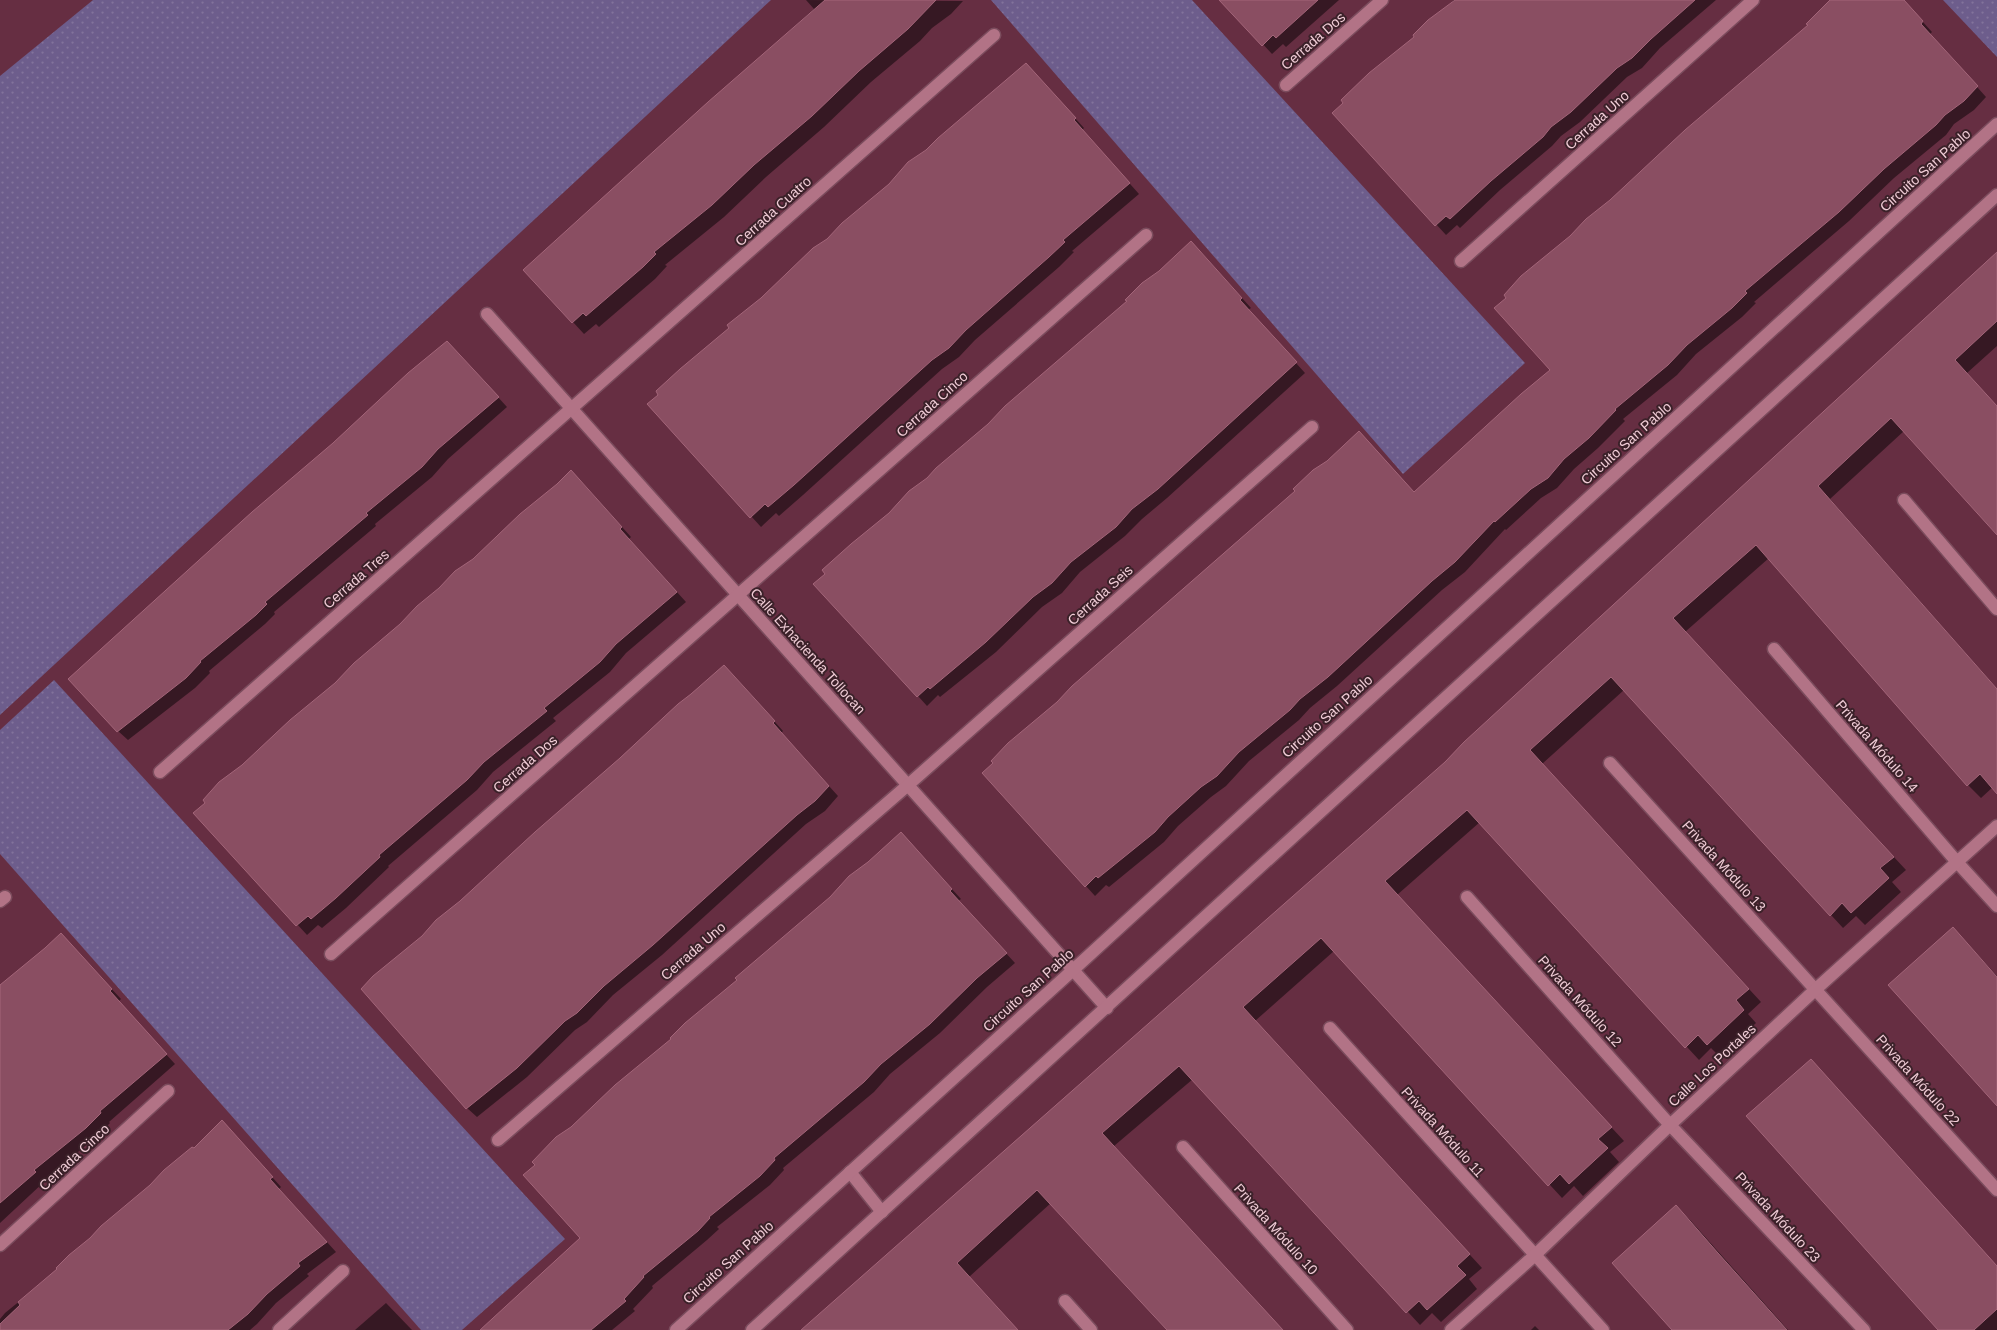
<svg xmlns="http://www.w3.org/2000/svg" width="1997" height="1330" viewBox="0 0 1997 1330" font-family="Helvetica,sans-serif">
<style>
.park{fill:url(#park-dots)}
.shadow{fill:#0007}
.building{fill:#8a4e62;stroke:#a36579}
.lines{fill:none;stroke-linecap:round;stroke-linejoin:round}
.minor-casing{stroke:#7b4c5d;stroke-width:15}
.tertiary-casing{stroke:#7b4c5d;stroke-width:15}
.minor{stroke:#b27386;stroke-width:12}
.tertiary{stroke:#b27386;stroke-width:12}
.labels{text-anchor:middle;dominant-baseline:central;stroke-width:4;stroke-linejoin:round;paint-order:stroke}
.street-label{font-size:14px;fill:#f1cdd7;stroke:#3b2129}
</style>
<defs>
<pattern id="park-dots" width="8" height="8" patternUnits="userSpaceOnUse" patternTransform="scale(1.25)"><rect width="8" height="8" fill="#6d5d8c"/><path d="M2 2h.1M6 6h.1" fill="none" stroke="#82739b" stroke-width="1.8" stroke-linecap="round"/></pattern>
</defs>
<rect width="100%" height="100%" fill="#662e42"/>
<!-- park -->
<g class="park">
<polygon points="93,0 771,0 0,715 0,76"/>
<polygon points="991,0 1192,0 1525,363 1403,474"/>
<polygon points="1943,0 1997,0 1997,57"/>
<polygon points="54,680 565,1239 462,1330 421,1330 0,854 0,730"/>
</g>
<!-- shadow -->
<g class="shadow">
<polygon points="806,0 963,1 951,14 932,28 920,41 871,82 824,127 766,177 724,217 665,265 667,266 655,279 599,327 596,324 584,334 525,270 814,9"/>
<polygon points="1222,0 1339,0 1286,47 1283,44 1272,54"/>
<polygon points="1454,0 1716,0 1660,48 1642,68 1627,77 1580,122 1561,136 1552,146 1500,190 1460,228 1457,225 1446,235 1334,113"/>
<polygon points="1834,0 1903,0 1932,32 1930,34 1986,97 1974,110 1954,124 1946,135 1894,178 1849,221 1754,302 1756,303 1742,317 1696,354 1677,375 1623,419 1625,421 1598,448 1574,469 1557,488 1541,498 1506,530 1505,529 1465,572 1442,590 1337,686 1310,708 1299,720 1249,761 1226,786 1211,797 1178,826 1164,842 1109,887 1106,885 1095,896 1086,886 1415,493 1552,370 1571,237 1809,25"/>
<polygon points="1035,74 1084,128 1082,130 1139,194 1072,251 1074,252 1059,267 975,340 959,357 942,369 803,495 779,516 776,513 761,527 649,404 828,240"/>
<polygon points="1201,252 1251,308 1248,310 1305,373 1167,498 1142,519 1125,536 1080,572 1062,593 1042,607 996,652 940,697 938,695 927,706 918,696 890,514 928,478"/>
<polygon points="1997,254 1997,346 1967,373 1997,407 1997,535 1904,431 1830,499 1997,689 1997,791 1993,787 1981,798 1968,785 1769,558 1685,632 1906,870 1892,882 1901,892 1865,925 1856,916 1843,928 1624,690 1542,764 1761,1002 1748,1014 1756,1023 1720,1057 1711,1048 1699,1060 1480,822 1397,895 1624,1141 1610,1152 1619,1162 1583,1196 1574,1186 1562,1198 1334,951 1255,1021 1482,1268 1469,1279 1477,1289 1441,1322 1432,1313 1420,1325 1193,1079 1114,1146 1282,1330 1167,1330 1051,1203 969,1277 1017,1330 804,1330 1446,762"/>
<polygon points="457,352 507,407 448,459 432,477 375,524 376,526 274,612 275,614 265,624 209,671 210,673 195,688 128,740 118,731 334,444"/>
<polygon points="581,481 631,537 629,539 686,602 626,653 610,672 553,718 556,721 493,772 477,790 388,866 389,867 346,908 322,928 318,925 307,935 195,813 243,766"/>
<polygon points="734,676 783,731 781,733 838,796 825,811 806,824 662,955 613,995 587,1022 575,1030 527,1077 477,1117 467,1108"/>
<polygon points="910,843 961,899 958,901 1015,963 987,987 940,1033 890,1074 874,1092 783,1168 784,1170 770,1185 717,1227 719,1229 707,1240 652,1286 653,1288 633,1309 635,1311 612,1330 481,1330 582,1238 536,1165 572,1128"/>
<polygon points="1953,928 1997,976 1997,1105"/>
<polygon points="70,944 121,999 118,1002 175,1064 109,1122 110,1123 96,1137 43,1181 44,1182 0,1223 0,989"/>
<polygon points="1811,1060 1997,1267 1997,1330 1939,1330"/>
<polygon points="231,1131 281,1187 279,1189 336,1252 307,1274 309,1276 276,1303 257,1324 250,1330 0,1330 0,1319 5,1313 59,1269 194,1150"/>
<polygon points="1676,1207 1691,1221 1788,1330 1674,1330"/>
<polygon points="386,1303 412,1330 355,1330"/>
<polygon points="1535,1326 1539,1330 1531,1330"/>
</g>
<!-- building -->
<g class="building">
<polygon points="825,0 936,0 908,29 859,71 812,116 754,165 712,205 654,252 656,254 643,267 586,316 583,313 572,323 523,270 708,102"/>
<polygon points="1219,0 1318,0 1276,38 1273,35 1262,46"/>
<polygon points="1455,0 1695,0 1651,39 1632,58 1617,68 1571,112 1551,127 1543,137 1491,181 1450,219 1446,216 1435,226 1332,113 1343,103 1341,100 1369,73 1414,37 1413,35 1428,20"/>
<polygon points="1830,0 1904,0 1923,21 1921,24 1978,86 1964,101 1945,115 1936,125 1884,169 1839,212 1745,291 1747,293 1732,308 1687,345 1668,365 1615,409 1616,410 1589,438 1564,459 1548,478 1531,489 1495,522 1494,521 1455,562 1432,581 1328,677 1300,699 1290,710 1239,752 1217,776 1201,787 1168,817 1155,832 1098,878 1096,876 1085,887 982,773 993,763 991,761 1008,743 1057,702 1072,686 1295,491 1293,489 1313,470 1327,461 1359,431 1414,492 1521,394 1550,370 1494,308 1506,298 1504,295 1521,276 1570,236 1586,219 1610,200 1685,130 1808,25 1806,24"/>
<polygon points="1026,63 1076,118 1074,120 1130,183 1063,240 1065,242 1049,257 966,330 949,348 932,360 794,485 768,507 765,504 750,518 647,404 658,395 656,391 680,369 729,328 727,325 761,298 813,248 827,239 842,223 889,184 908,162 926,150 938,138"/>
<polygon points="1191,241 1242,298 1240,300 1297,362 1158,489 1132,509 1116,527 1071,562 1052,583 1033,597 986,642 930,689 928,687 917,697 813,584 825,574 822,570 851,544 889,513 909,491 927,478 936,468 988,424 1005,406 1127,301 1125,300 1142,283 1159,271"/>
<polygon points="1997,252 1997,321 1955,360 1997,406 1997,535 1891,418 1818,486 1997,689 1997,794 1980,774 1967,786 1756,545 1673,618 1894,857 1880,868 1889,878 1851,913 1842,903 1830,916 1611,677 1530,750 1749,989 1736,1000 1744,1010 1707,1045 1698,1035 1685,1048 1467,810 1385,881 1612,1127 1598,1139 1608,1148 1569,1184 1560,1174 1548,1186 1321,938 1243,1007 1470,1254 1457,1266 1466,1275 1427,1310 1419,1301 1406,1313 1179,1066 1102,1133 1283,1330 1167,1330 1037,1190 957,1263 1018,1330 801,1330 1445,762 1464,742"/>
<polygon points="447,341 499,397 438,449 422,467 366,513 368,515 265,602 267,604 256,615 200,661 201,662 186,678 117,732 68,679 252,512 333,443 408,373"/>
<polygon points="571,470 622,527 620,529 677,592 616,644 600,662 544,708 547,711 484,762 467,780 379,855 380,857 336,898 311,919 308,916 296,926 193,813 205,803 203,800 219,782 242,765 290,720 335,683 354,663 400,624 417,606 439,588 455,571 473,559 520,514 557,484"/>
<polygon points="724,665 775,721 773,723 829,786 815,801 797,815 653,945 604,986 577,1013 565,1021 517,1068 466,1109 361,989 373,976 422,936 436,920 460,901 535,832 620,758 678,704 691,694"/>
<polygon points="901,832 952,889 950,891 1007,953 977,978 930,1024 881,1064 864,1082 774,1158 775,1160 760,1176 709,1217 710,1218 698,1231 643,1276 644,1277 624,1299 626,1301 591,1330 480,1330 580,1238 523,1175 535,1165 532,1162 556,1137 571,1127 615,1085 671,1039 670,1038 685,1023 737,980 735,978 830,897 849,876 868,862"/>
<polygon points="1953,927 1997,977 1997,1106 1888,985"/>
<polygon points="61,933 112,989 110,991 167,1054 100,1111 101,1113 86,1128 34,1170 36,1172 0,1203 0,985 45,948"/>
<polygon points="1811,1059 1997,1266 1997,1309 1974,1330 1938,1330 1746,1116"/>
<polygon points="222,1120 273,1177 270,1179 327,1242 298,1263 300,1266 267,1294 248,1314 228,1330 0,1330 0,1324 20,1305 18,1302 57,1269 56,1268 69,1255 90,1238 101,1226 150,1185 164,1170 192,1147 194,1148"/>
<polygon points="1676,1205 1718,1253 1787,1330 1672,1330 1636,1290 1612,1263"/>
</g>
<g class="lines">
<!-- minor casing -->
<g class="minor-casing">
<g id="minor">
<polyline points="1286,85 1382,0"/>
<polyline points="1461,261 1753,0"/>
<polyline points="487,314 1107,1008"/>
<polyline points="1904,500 1997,609"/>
<polyline points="1774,649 1957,862 1997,906"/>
<polyline points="1610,763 1997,1190"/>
<polyline points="160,772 994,35"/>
<polyline points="1467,897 1670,1125 1864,1330"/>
<polyline points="0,901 5,897"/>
<polyline points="331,954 1146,235"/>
<polyline points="1330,1028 1603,1330"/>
<polyline points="498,1140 908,785 1312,427"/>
<polyline points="1183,1147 1347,1330"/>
<polyline points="0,1245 168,1091"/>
<polyline points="1065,1301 1091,1330"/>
<polyline points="279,1330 343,1271"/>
<polyline points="1451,1330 1534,1256 1670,1125 1816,989 1997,826"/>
</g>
</g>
<!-- tertiary casing -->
<g class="tertiary-casing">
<g id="tertiary">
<polyline points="850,1172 882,1212"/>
<polyline points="676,1330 1073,970 1997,124"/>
<polyline points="752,1330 1997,195"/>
</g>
</g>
<!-- minor -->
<use href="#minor" class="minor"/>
<!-- tertiary -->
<use href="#tertiary" class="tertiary"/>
</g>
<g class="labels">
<!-- street labels -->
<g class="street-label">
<text transform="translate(1313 41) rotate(-41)">Cerrada Dos</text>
<text transform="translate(1597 120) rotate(-42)">Cerrada Uno</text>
<text transform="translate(1925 170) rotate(-42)">Circuito San Pablo</text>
<text transform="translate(773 211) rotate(-42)">Cerrada Cuatro</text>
<text transform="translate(932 404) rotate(-42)">Cerrada Cinco</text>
<text transform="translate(1626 443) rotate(-42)">Circuito San Pablo</text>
<text transform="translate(356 579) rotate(-41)">Cerrada Tres</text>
<text transform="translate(1100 595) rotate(-42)">Cerrada Seis</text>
<text transform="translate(808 651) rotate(48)">Calle Exhacienda Tollocan</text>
<text transform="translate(1327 716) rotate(-42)">Circuito San Pablo</text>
<text transform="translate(1877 746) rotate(49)">Privada Módulo 14</text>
<text transform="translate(525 764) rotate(-41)">Cerrada Dos</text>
<text transform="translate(1724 866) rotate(48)">Privada Módulo 13</text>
<text transform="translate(693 951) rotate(-41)">Cerrada Uno</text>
<text transform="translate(1028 990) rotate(-42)">Circuito San Pablo</text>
<text transform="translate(1580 1001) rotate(48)">Privada Módulo 12</text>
<text transform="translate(1712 1065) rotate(-43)">Calle Los Portales</text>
<text transform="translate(1918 1080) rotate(48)">Privada Módulo 22</text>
<text transform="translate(1443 1132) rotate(48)">Privada Módulo 11</text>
<text transform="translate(74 1157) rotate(-43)">Cerrada Cinco</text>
<text transform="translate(1778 1217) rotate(47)">Privada Módulo 23</text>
<text transform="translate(1276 1229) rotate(48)">Privada Módulo 10</text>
<text transform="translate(728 1262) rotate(-42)">Circuito San Pablo</text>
</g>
</g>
</svg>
